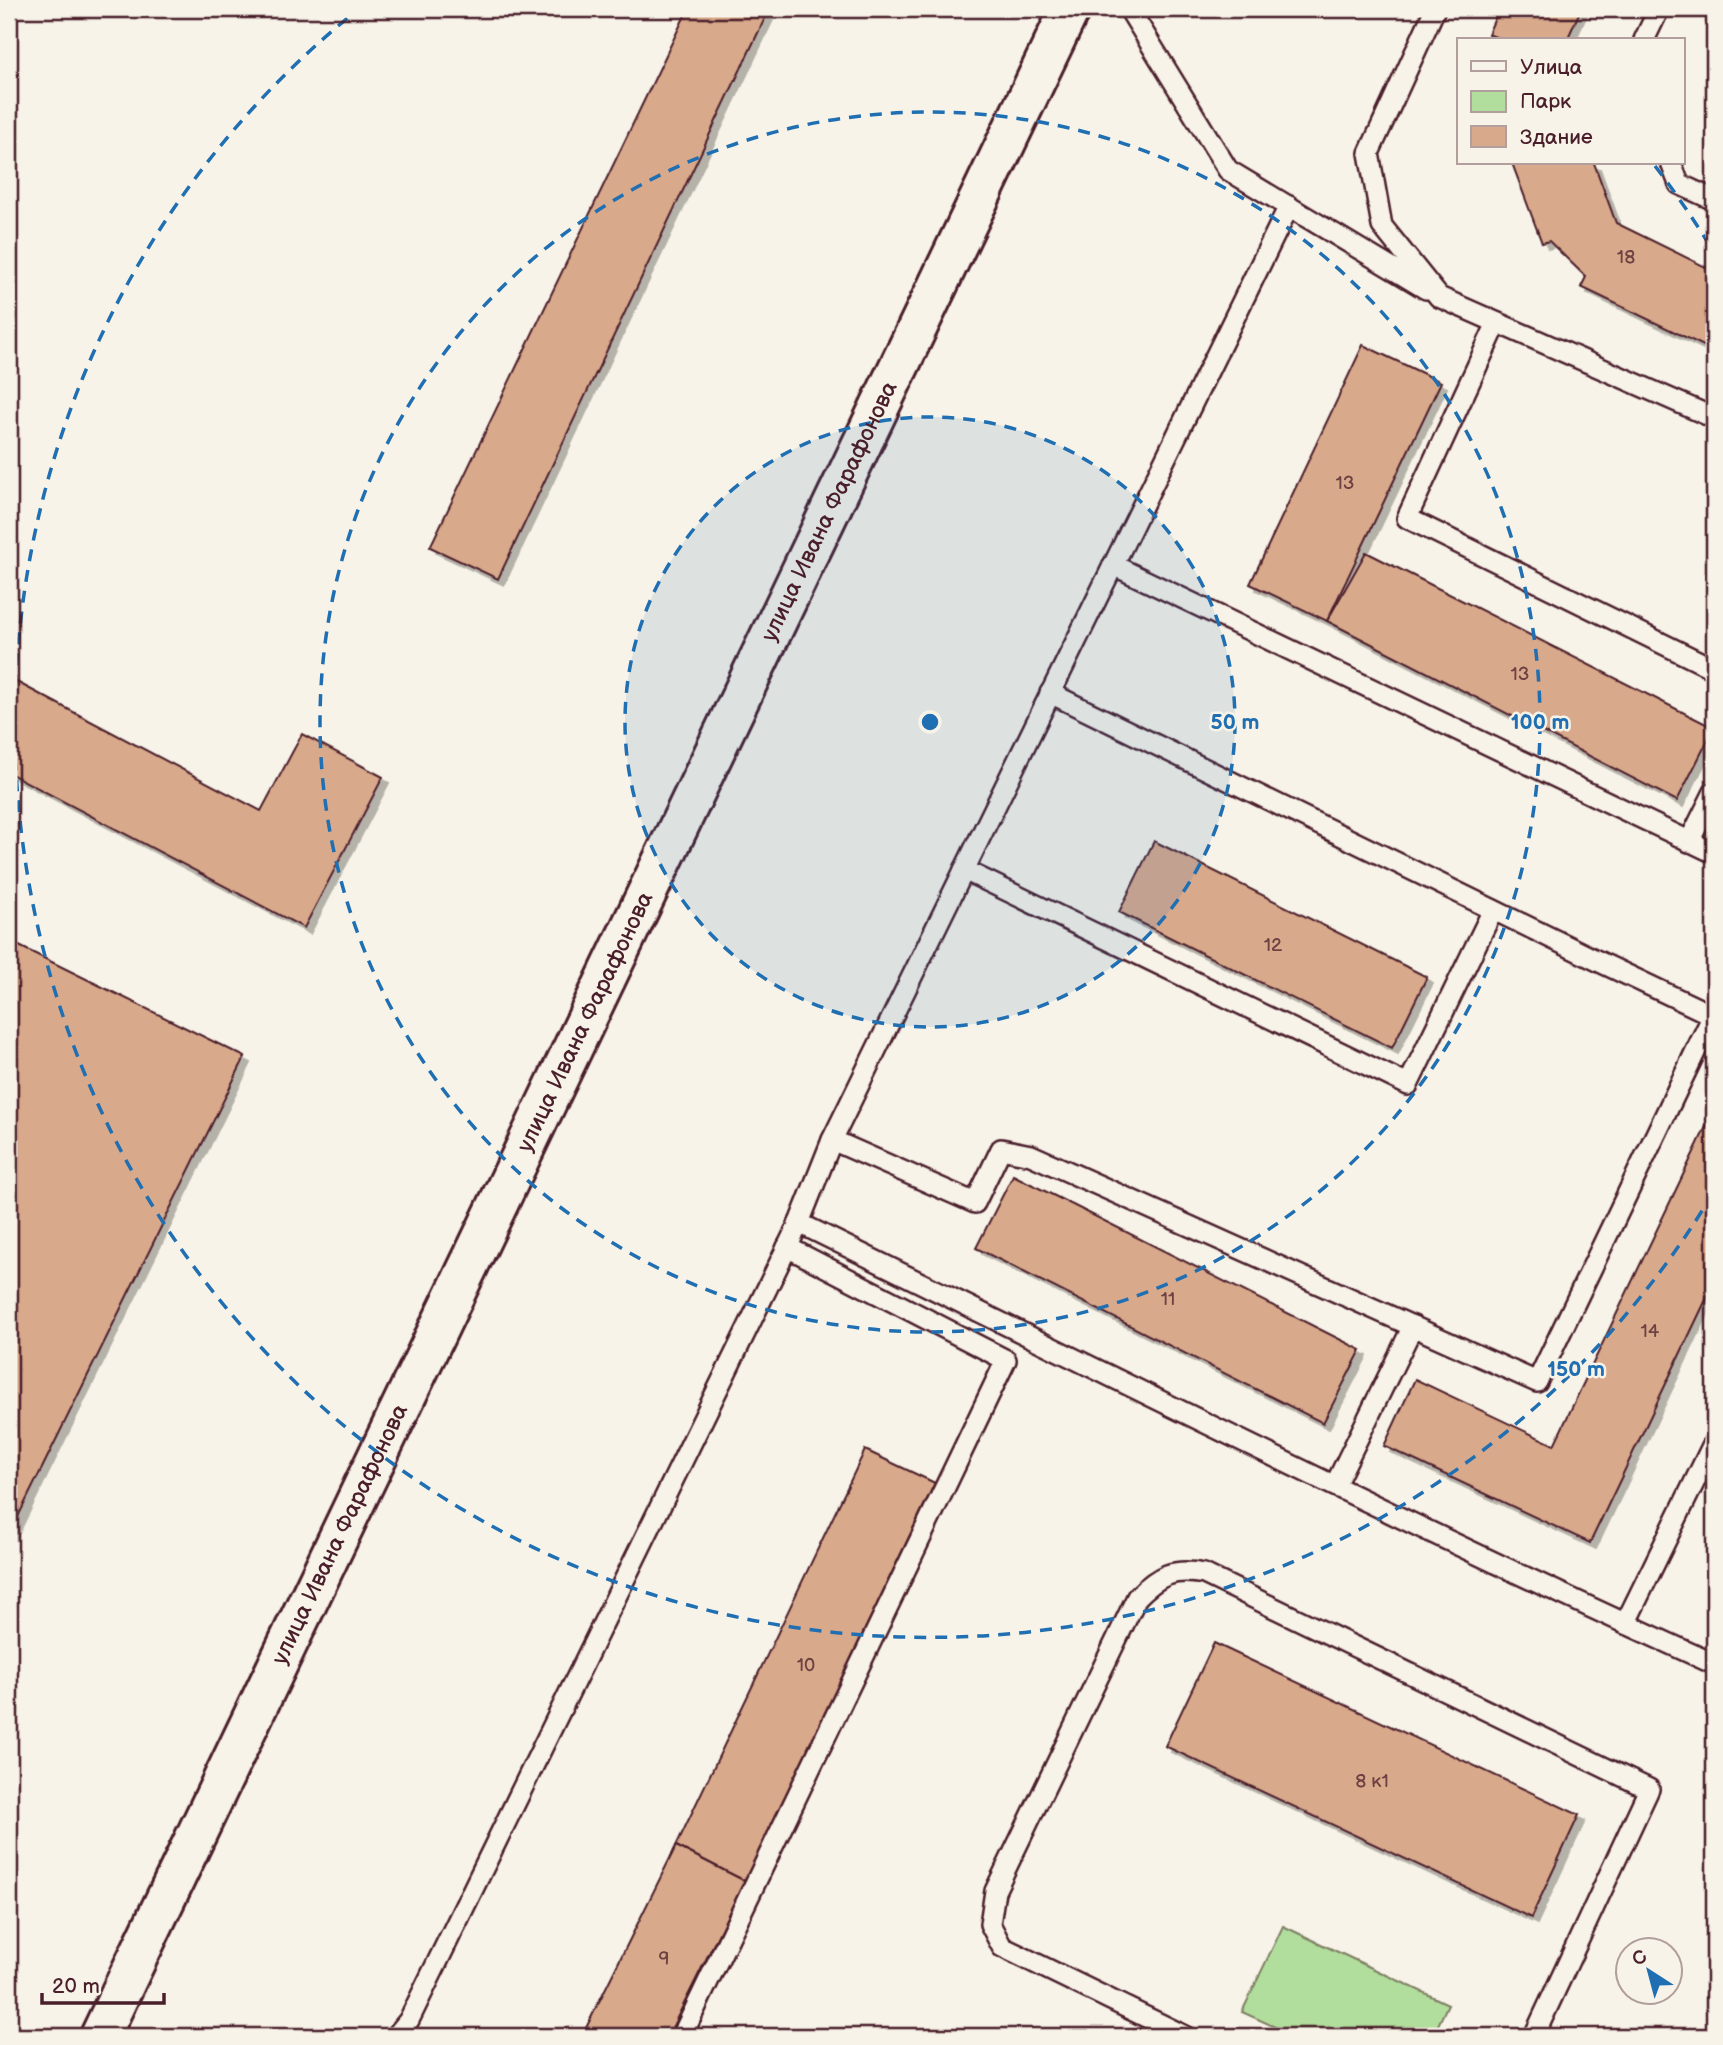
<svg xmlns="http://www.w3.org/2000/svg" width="1723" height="2045" viewBox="0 0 1723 2045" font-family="'Balsamiq Sans',sans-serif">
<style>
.green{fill:#b1de9c;stroke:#7e7e64;stroke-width:2}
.building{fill:#d9a98b;stroke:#4a1f2b;stroke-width:2;filter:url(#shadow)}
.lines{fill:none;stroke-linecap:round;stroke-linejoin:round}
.service-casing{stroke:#4a1f2b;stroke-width:24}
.tertiary-casing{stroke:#4a1f2b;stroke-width:44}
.service{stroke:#f7f3e8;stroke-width:19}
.tertiary{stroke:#f7f3e8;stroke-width:38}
.ring{fill:none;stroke:#1f6fb2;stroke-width:3.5;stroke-dasharray:12 9}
.labels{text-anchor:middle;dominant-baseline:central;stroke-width:5;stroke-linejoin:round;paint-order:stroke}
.number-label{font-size:19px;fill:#6e4243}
.street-label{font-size:23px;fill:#4a1f2b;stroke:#f7f3e8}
.centre{fill:#1f6fb2;stroke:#f7f3e8;stroke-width:3.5}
.ring-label{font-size:21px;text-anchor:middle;font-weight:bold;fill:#1f6fb2;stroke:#f7f3e8;stroke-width:5;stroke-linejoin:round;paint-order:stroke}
</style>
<defs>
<filter id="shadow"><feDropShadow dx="6" dy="6" stdDeviation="0" flood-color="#0004"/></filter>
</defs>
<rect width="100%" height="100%" fill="#f7f3e8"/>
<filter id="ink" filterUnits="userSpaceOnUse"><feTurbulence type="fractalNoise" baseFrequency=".0143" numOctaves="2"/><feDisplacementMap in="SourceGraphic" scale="14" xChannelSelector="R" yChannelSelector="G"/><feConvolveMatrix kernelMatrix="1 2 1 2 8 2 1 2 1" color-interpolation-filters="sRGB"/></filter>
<g filter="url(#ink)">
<!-- green -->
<polygon class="green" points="1283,1926 1448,2004 1433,2036 1295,2036 1242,2012"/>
<!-- building -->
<g class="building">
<polygon points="688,9 756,9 767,14 498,579 430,547"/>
<polygon points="1499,9 1581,9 1567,40 1498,40 1498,38 1488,34"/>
<polygon points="1512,163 1594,163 1616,223 1714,271 1714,351 1581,287 1586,277 1549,241 1542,243"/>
<polygon points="1363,345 1441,382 1327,621 1250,584"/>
<polygon points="1366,552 1714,728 1677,801 1327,621"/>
<polygon points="9,678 261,811 302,734 383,777 304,928 9,773"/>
<polygon points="1154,841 1427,977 1392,1048 1119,912"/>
<polygon points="9,941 245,1057 9,1535"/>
<polygon points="1714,1110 1714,1283 1590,1543 1384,1446 1415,1379 1554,1445"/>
<polygon points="1013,1175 1361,1350 1323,1423 976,1248"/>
<polygon points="865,1450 935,1483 745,1881 676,1846"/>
<polygon points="1214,1643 1579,1815 1531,1918 1165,1746"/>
<polygon points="676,1846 745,1881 668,2036 582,2036"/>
</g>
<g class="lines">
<!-- service casing -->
<g class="service-casing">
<g id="service">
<polyline points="1129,9 1228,170 1426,289"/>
<polyline points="1435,9 1369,153 1382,226 1439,297 1714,418"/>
<polyline points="1644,40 1659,9"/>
<polyline points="1671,163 1679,184 1714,200"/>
<polyline points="1497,323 1407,518 1714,669"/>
<polyline points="1113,565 1714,853"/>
<polyline points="1050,693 1602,963 1714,1016"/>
<polyline points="1689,842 1714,792"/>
<polyline points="964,870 1408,1085 1493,910"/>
<polyline points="832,1140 975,1203 1001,1149 1031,1155 1537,1382 1714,1013"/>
<path d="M799 1223C1103 1372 1406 1525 1714 1664"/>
<polyline points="1335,1485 1413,1326"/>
<polyline points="1625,1624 1714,1442"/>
<polyline points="396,2036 409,2020 799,1223 832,1140 1289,206"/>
<polyline points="682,2036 1006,1360 787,1247"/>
<path d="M1185 2036 1002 1947 990 1924 995 1891 1137 1597C1159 1575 1173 1568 1204 1574L1649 1789 1534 2036"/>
</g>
</g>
<!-- tertiary casing -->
<g class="tertiary-casing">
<g id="tertiary">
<path id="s1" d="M100 2036 1070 9"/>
</g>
</g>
<!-- service -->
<use href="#service" class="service"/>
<!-- tertiary -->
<use href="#tertiary" class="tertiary"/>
</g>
</g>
<!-- distance rings -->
<circle cx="930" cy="722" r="305" fill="#1f6fb2" fill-opacity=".12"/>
<g class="ring">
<circle cx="930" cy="722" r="305"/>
<circle cx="930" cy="722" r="610"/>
<path d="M1713 1193A914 914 0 1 1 355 12M1655 166A914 914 0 0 1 1713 251"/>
</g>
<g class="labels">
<!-- number labels -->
<g class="number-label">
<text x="1626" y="257">18</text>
<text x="1345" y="483">13</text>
<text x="1520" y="674">13</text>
<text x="1273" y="945">12</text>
<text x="1168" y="1299">11</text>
<text x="1650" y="1331">14</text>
<text x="806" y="1665">10</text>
<text x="1372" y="1781">8 к1</text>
<text x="664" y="1959">9</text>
</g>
<!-- street labels -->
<g class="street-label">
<text stroke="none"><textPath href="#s1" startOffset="1690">улица Ивана Фарафонова</textPath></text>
<text stroke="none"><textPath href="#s1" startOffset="1124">улица Ивана Фарафонова</textPath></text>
<text stroke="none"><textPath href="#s1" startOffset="556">улица Ивана Фарафонова</textPath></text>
</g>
</g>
<circle cx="930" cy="722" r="10" class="centre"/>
<g class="ring-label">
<text x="1235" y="729">50 m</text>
<text x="1540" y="729">100 m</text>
<text x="1576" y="1376">150 m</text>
</g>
<!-- margin -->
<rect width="1723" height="2045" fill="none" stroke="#f7f3e8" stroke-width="35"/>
<rect x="18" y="18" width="1688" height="2010" fill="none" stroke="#4a1f2b" stroke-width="2.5" filter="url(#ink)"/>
<!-- legend -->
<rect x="1457" y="38" width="228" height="126" fill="#f7f3e8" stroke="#b29e9c" stroke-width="2"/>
<rect x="1471" y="61" width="35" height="10" fill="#f7f3e8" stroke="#b29e9c" stroke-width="2"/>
<text x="1520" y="74" font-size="21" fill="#4a1f2b">Улица</text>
<rect x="1471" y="91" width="35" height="21" fill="#b1de9c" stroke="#b29e9c" stroke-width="2"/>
<text x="1520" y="108" font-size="21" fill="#4a1f2b">Парк</text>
<rect x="1471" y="126" width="35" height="21" fill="#d9a98b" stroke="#b29e9c" stroke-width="2"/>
<text x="1520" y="144" font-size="21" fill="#4a1f2b">Здание</text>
<!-- north arrow -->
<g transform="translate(1649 1971) rotate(324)"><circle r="33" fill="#f7f3e8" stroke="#b29e9c" stroke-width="2"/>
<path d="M0-5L12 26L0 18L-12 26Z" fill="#1f6fb2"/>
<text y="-10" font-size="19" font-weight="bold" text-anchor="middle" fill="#4a1f2b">С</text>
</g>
<!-- scale -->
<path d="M42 1993v10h122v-10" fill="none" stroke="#4a1f2b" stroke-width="3.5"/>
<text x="52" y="1993" font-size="21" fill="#4a1f2b" stroke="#f7f3e8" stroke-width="5" paint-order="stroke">20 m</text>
</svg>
